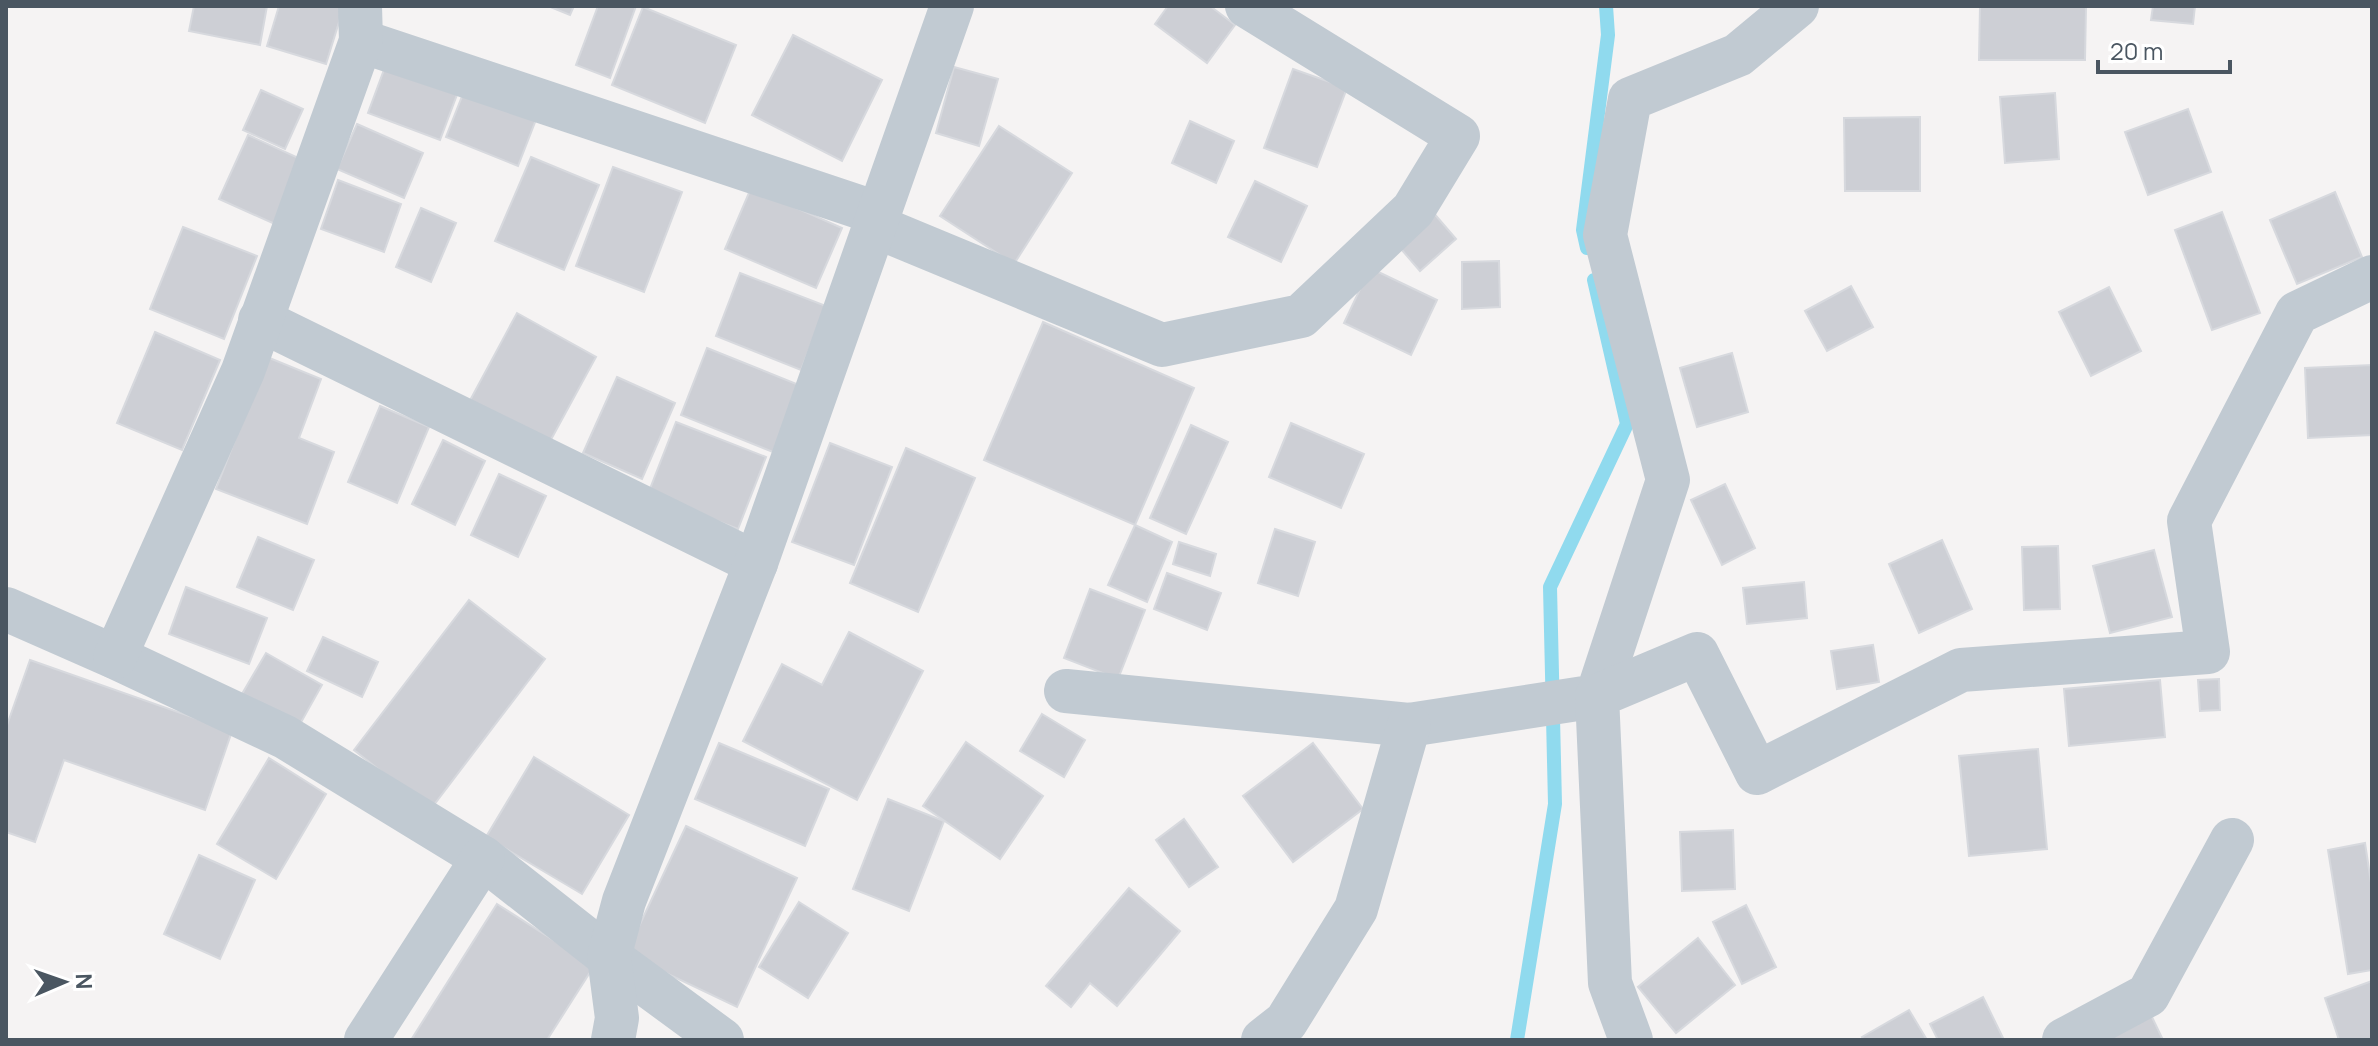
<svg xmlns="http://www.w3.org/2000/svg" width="2378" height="1046" viewBox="0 0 2378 1046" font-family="Manrope,sans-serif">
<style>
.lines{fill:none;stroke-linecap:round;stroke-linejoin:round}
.stream{stroke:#90daee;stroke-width:14}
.building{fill:#cdcfd5;stroke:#d7d9de;stroke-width:2}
.street{stroke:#c1cad2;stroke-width:44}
</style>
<rect width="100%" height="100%" fill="#f5f3f3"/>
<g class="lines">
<!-- stream -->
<g class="stream">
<polyline points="1587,248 1583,230 1608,35 1606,6"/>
<polyline points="1517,1040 1555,804 1550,587 1627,424 1594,280"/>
</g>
</g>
<!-- building -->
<g class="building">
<polygon points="194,6 267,6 260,45 189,31"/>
<polygon points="279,6 344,6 326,64 267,46"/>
<polygon points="548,6 574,6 570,15"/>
<polygon points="598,6 636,6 610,78 576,65"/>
<polygon points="1168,6 1210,6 1235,25 1207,63 1155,24"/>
<polygon points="1980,6 2086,6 2085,60 1979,60"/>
<polygon points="2153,6 2195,6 2193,24 2151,20"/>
<polygon points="643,7 736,45 705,123 612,85"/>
<polygon points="793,35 882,80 842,161 752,115"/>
<polygon points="395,40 467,68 440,140 368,113"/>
<polygon points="954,67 998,79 979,146 936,133"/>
<polygon points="1293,69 1347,88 1317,167 1264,148"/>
<polygon points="472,71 544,99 518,166 446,137"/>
<polygon points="261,90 303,109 285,149 243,130"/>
<polygon points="2055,93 2059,159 2005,163 2000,97"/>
<polygon points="2188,109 2211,172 2148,195 2125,132"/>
<polygon points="1920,117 1920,191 1845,191 1844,118"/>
<polygon points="1190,121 1234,141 1216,183 1172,163"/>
<polygon points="357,124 423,153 404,198 337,169"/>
<polygon points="999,126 1072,173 1014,264 940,216"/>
<polygon points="248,135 305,161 277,225 219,199"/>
<polygon points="531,157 599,185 564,270 495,241"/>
<polygon points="613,167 682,192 644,292 576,266"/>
<polygon points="338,180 401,204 384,252 321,229"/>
<polygon points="1255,181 1307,206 1281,262 1228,237"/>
<polygon points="751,188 842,228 816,288 725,249"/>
<polygon points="2335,192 2362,257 2297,284 2270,220"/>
<polygon points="421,208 456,223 431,282 396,267"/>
<polygon points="1431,210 1456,239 1420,271 1395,242"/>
<polygon points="2222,212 2260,313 2212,330 2175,230"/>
<polygon points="183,227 257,256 224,339 150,309"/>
<polygon points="1499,261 1500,307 1462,309 1462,262"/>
<polygon points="1370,268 1437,300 1411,355 1344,323"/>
<polygon points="740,273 826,306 801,370 716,336"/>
<polygon points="1851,286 1873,327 1827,351 1805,311"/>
<polygon points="2109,287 2141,351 2091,376 2059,312"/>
<polygon points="517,313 596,357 547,447 468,404"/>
<polygon points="1043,322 1194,388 1135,525 984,460"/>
<polygon points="155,332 220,360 182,450 117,423"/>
<polygon points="707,348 799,385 773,452 681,415"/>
<polygon points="1732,353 1748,412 1697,427 1680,368"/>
<polygon points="267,357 321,379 299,438 334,452 307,524 216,489"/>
<polygon points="2372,365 2372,435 2308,438 2305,368"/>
<polygon points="617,377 675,403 642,479 583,453"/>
<polygon points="380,406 429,427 397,503 348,482"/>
<polygon points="676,422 766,457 738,529 648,494"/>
<polygon points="1291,423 1364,454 1341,508 1269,477"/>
<polygon points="1191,425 1228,442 1186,534 1150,518"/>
<polygon points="443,440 485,461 455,525 412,504"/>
<polygon points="830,443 892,467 854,565 792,542"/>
<polygon points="906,448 975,478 918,612 850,583"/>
<polygon points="499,474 546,496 518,557 471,535"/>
<polygon points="1725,484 1755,548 1722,565 1691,500"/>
<polygon points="1135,525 1172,542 1147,602 1108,585"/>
<polygon points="1275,529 1315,542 1298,596 1258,583"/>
<polygon points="258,537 314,560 293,610 237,587"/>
<polygon points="1942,540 1972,609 1919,633 1889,564"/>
<polygon points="1179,542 1216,554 1210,576 1173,564"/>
<polygon points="2058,546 2060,609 2024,610 2022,547"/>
<polygon points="2154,550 2172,617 2110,633 2093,566"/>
<polygon points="1167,573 1221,593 1207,630 1154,609"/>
<polygon points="1804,582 1807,618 1747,624 1743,588"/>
<polygon points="186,587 267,618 249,664 169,634"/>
<polygon points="1090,589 1145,610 1118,679 1064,658"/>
<polygon points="469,600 545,659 430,810 354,750"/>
<polygon points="849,632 923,671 857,800 743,741 782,664 822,685"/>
<polygon points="323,637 378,662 362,697 307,671"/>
<polygon points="1873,645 1879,682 1837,689 1831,651"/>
<polygon points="266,653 322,685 299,726 242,694"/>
<polygon points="30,660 232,731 205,810 64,760 35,842 6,832 6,728"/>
<polygon points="2219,679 2220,710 2200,711 2198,680"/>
<polygon points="2160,680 2165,737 2069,746 2064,689"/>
<polygon points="1042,714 1085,740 1064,777 1020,751"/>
<polygon points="966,742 1043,796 1000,859 923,806"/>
<polygon points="719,743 829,789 805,846 695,799"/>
<polygon points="1313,743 1363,809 1293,862 1243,796"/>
<polygon points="2038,749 2047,849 1969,856 1959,756"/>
<polygon points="534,757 629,815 582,894 486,837"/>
<polygon points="269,758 326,794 276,879 217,844"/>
<polygon points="888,799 944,821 909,911 853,889"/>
<polygon points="1184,819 1218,867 1189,887 1156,840"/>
<polygon points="686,826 797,878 737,1007 626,954"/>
<polygon points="1733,830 1735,889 1682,891 1680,832"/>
<polygon points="2365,843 2372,889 2372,970 2348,974 2328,850"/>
<polygon points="199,855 255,880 220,959 164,934"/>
<polygon points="1129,888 1180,931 1117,1006 1090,983 1071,1007 1046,986"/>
<polygon points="799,902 848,933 808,998 759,967"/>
<polygon points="497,904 594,966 547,1040 411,1040"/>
<polygon points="1746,905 1776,967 1742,984 1713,922"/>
<polygon points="1698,938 1735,985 1676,1033 1638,987"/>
<polygon points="2372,981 2372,1040 2339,1040 2325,998"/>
<polygon points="1983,997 2004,1040 1938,1040 1930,1024"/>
<polygon points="1909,1010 1927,1040 1864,1040 1862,1037"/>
<polygon points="2151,1015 2163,1040 2107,1040"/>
</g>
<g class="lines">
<!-- street -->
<g class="street">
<polyline points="361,41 880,214"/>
<polyline points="875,226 1162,345 1301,316 1413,210 1458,136 1247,6"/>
<polyline points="260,320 756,563"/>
<polyline points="6,609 115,657 285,737 483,858 609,957 722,1040"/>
<polyline points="115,657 243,371 361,41 360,6"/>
<polyline points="1066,691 1409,725 1597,696 1668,480 1605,235 1630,99 1738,55 1797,6"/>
<polyline points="366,1040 483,858"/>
<polyline points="613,1040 617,1018 609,957 624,901 756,563 952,6"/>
<polyline points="1263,1040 1286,1022 1356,909 1409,725"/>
<polyline points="1631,1040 1610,983 1597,696 1697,654 1757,773 1961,670 2208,652 2189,521 2297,313 2372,277"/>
<polyline points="2064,1040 2148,995 2232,840"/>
</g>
</g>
<!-- border -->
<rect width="2378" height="1046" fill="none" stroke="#4a5661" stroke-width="16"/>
<!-- north arrow -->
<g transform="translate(64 982) rotate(88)" stroke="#ffffff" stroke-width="6" paint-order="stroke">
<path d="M0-6L14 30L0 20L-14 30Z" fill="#4a5661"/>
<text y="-12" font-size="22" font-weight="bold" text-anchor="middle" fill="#4a5661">N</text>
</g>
<!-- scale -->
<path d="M2098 60v12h132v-12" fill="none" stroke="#4a5661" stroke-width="4"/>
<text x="2110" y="60" font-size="24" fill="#4a5661" stroke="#ffffff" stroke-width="6" paint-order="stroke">20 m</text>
</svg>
